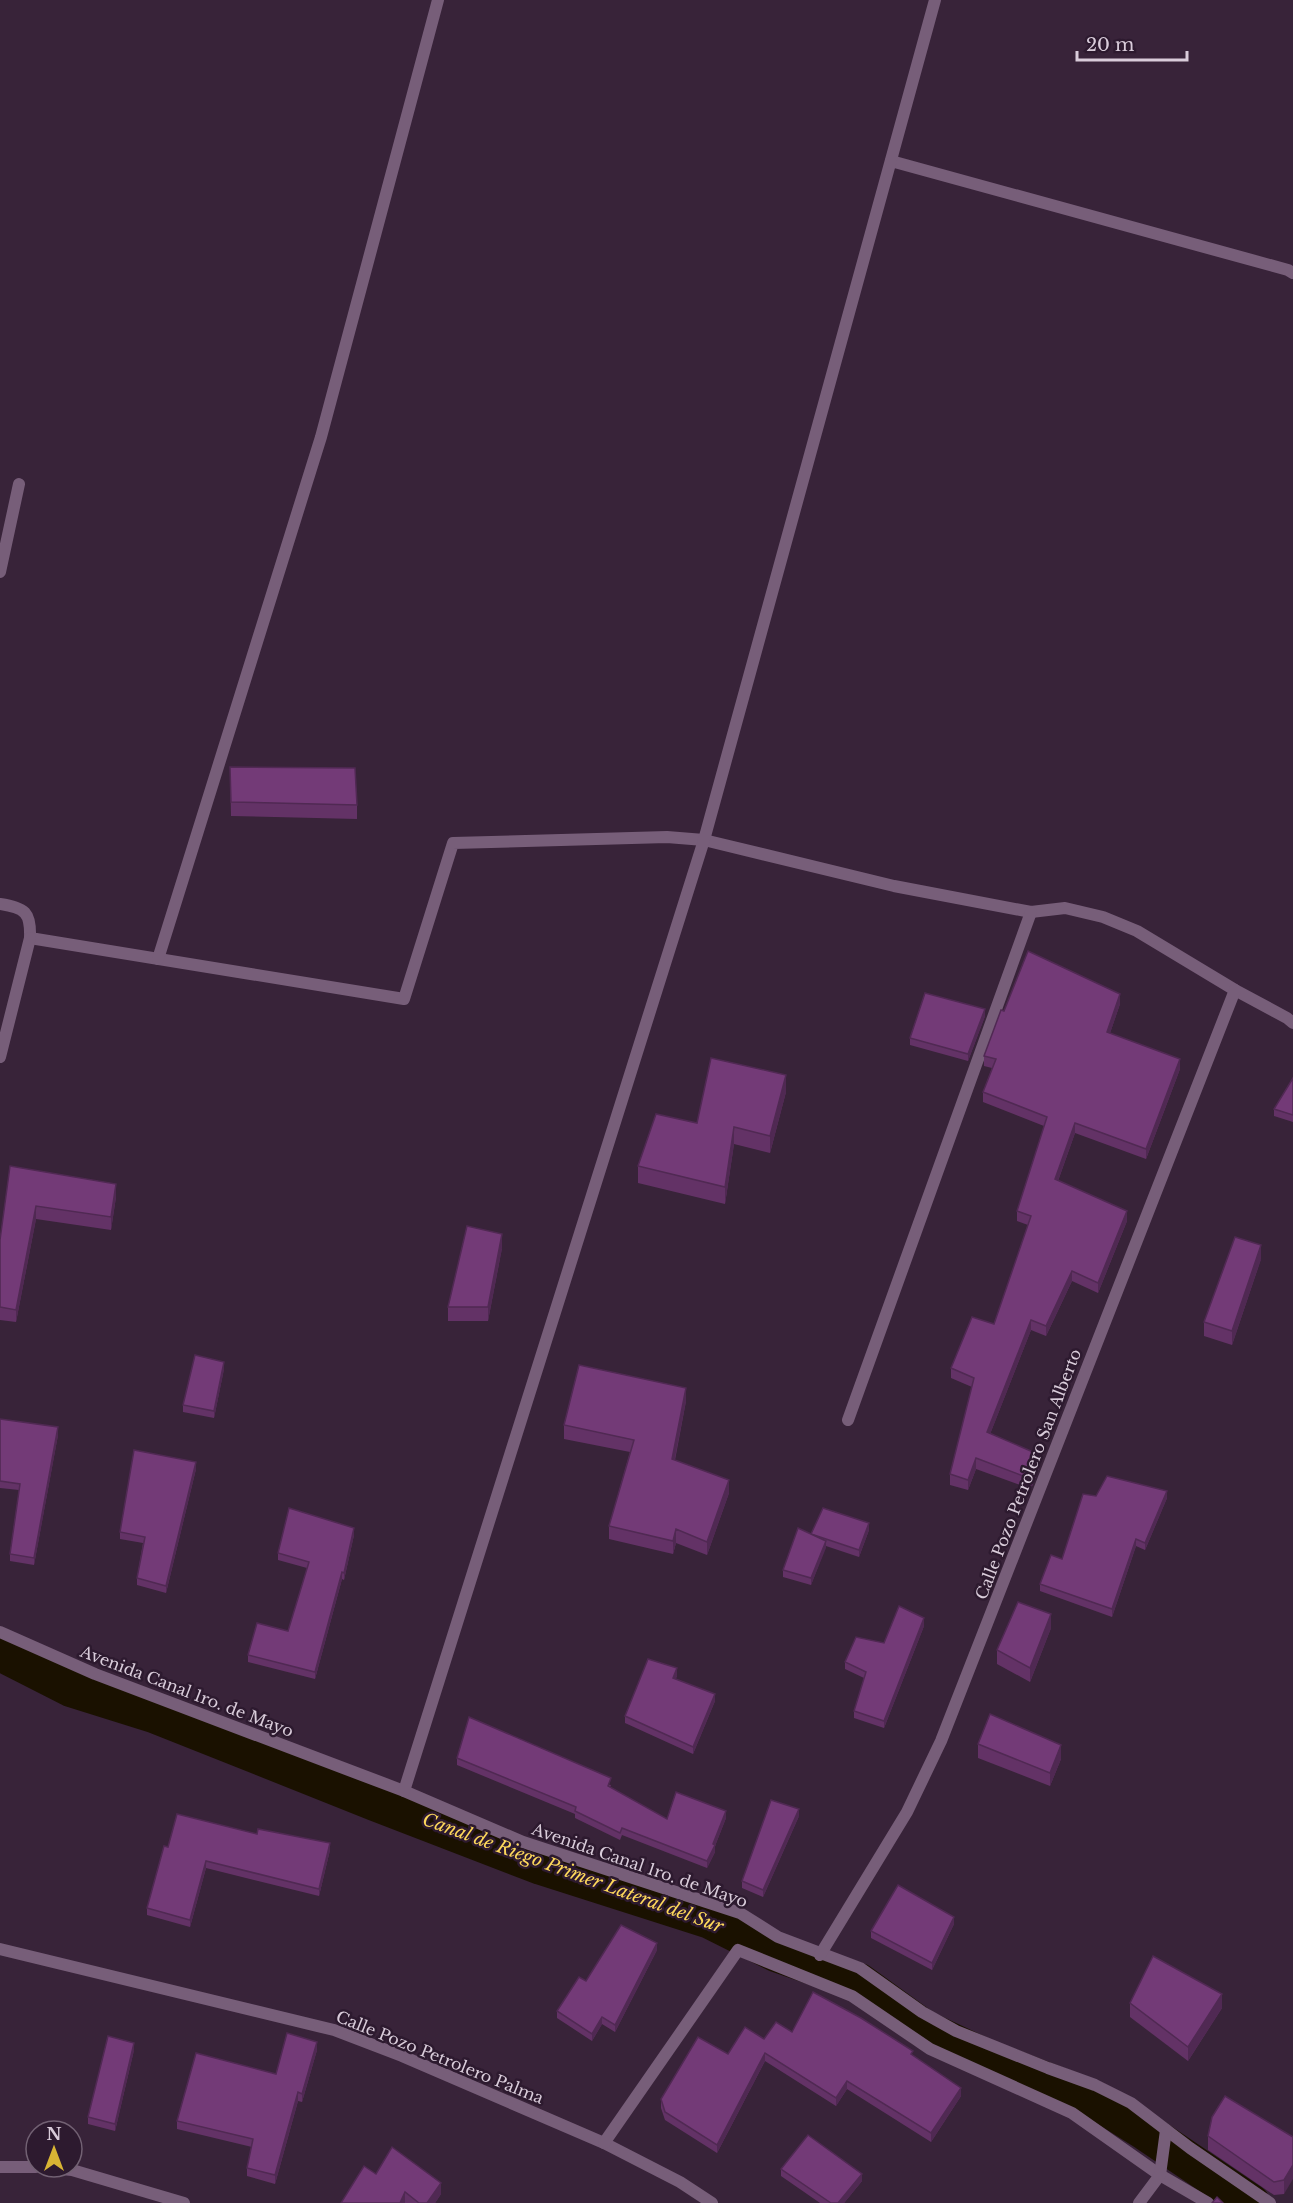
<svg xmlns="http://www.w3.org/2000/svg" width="1293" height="2203" viewBox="0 0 1293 2203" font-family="'Libre Baskerville',serif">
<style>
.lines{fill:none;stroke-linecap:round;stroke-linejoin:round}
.canal{stroke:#1a1100;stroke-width:38}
.minor{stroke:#775e79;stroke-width:12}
.wall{fill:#633266}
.shaded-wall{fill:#502953}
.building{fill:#733a77;stroke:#502953;stroke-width:1.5}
.labels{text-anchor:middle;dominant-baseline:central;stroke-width:5;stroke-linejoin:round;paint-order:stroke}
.street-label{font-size:16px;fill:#d9ccda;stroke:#2d1a2f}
.water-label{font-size:18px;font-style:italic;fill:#fdd85b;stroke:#2d1a2f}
</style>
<rect width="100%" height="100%" fill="#382339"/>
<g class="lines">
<!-- canal -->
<polyline class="canal" points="0,1652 71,1688 154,1714 375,1802 541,1866 710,1920 776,1953 859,1982 924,2029 986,2058 1095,2100 1146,2132 1251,2203"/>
<!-- minor -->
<g class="minor">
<polyline points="891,161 1288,270 1293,273"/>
<polyline points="0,572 19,484"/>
<path d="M0 904C25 908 31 912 30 938L404 999 453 843 667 837 704 840 894 886 1031 912 1065 908 1103 917 1137 931 1235 990 1287 1018 1293 1023"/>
<polyline points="158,959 321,437 438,0"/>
<polyline points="0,1057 30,938"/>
<polyline points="848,1420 1031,912"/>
<polyline points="0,1632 95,1674 404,1791 523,1842 740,1913 778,1937 860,1968 922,2012 956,2031 1048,2068 1095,2085 1131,2103 1190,2148 1270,2203"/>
<polyline points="404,1791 704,840 935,0"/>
<polyline points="0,1949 334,2030 402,2056 604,2143 680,2182 712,2203"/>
<polyline points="820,1955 907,1812 941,1741 1235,990"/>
<polyline points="604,2143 738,1950 852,1996 930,2049 1072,2113 1160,2175 1208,2203"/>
<polyline points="0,2167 36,2167"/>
<polyline points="42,2167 72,2170 184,2203"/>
<polyline points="1139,2203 1160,2175 1166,2130"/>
</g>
</g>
<!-- wall -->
<g class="wall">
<polygon points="230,767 357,805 357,819 231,816"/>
<polygon points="1120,1004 1110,1033 1180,1069 1146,1159 1075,1133 1058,1181 1127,1221 1098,1293 1072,1281 1046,1336 1031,1330 990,1434 1040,1465 1031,1489 976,1469 968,1490 950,1485 950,1474 972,1387 951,1378 951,1368 994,1324 1028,1225 1017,1221 1017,1211 1044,1126 983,1102 983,1092 992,1068 984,1066 984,1056 1004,1011"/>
<polygon points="985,1016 968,1061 910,1045 910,1038"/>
<polygon points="1293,1078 1293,1122 1274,1116 1274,1109"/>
<polygon points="786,1092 770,1153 734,1144 725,1204 638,1183 638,1166 697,1123"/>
<polygon points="10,1166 116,1197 111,1230 36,1219 16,1322 0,1320 0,1240"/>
<polygon points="502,1248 488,1321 448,1321 448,1307"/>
<polygon points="1261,1259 1232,1345 1204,1336 1204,1322"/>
<polygon points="224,1369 214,1418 183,1412 183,1405"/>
<polygon points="686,1401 675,1460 729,1493 707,1555 676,1543 673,1554 609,1539 609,1526 630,1452 564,1439 564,1425"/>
<polygon points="0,1419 58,1435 34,1565 10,1561 10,1554 19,1490 0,1488"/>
<polygon points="196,1469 166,1593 137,1585 137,1578 143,1543 120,1539 120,1532"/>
<polygon points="1096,1496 1167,1498 1145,1550 1136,1546 1112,1617 1040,1591 1040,1584 1062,1559"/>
<polygon points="869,1530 859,1557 826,1546 811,1585 783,1577 783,1570 811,1534"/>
<polygon points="354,1535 344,1580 342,1579 315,1679 248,1662 248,1655 288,1631 307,1568 278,1560 278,1553"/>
<polygon points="924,1626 884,1728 854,1718 854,1711 864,1678 845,1669 845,1662 884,1643"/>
<polygon points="1051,1628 1030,1682 997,1664 997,1650"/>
<polygon points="677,1675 676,1679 715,1701 693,1754 625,1723 625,1716"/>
<polygon points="978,1744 1061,1759 1050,1786 978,1758"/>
<polygon points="457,1758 611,1785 610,1787 667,1819 726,1818 715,1846 715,1852 707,1868 622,1835 620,1840 575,1818 575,1814 457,1765"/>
<polygon points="799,1816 763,1897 742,1888 742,1881"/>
<polygon points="257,1834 330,1850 319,1896 206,1868 190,1927 147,1915 147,1908 168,1847"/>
<polygon points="954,1924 932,1970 871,1938 871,1931"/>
<polygon points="657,1950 615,2032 602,2024 592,2041 557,2018 557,2011"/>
<polygon points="1130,2003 1222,2008 1188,2061 1130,2017"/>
<polygon points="792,2032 913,2056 961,2096 931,2142 847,2089 836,2106 765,2061 717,2153 665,2120 661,2108 661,2099 728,2054 764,2039"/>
<polygon points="134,2050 115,2131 88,2124 88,2117"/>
<polygon points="317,2050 302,2102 298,2101 275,2184 247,2176 247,2168 252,2147 177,2129 177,2121 276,2074"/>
<polygon points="1208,2136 1293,2137 1284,2194 1274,2195 1208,2150"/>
<polygon points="781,2169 862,2181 844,2203 820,2203 781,2176"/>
<polygon points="376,2174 441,2194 435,2203 341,2203"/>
</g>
<!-- shaded-wall -->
<g class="shaded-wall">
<polygon points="1120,994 1120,1004 1107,1042 1107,1032"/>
<polygon points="985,1009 985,1016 968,1061 968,1054"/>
<polygon points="1180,1059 1180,1069 1146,1159 1146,1149"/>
<polygon points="786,1075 786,1092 770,1153 770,1136"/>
<polygon points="1075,1123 1075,1133 1055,1189 1055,1179"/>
<polygon points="734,1127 734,1144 725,1204 725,1187"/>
<polygon points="116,1184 116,1197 111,1230 111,1217"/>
<polygon points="36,1206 36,1219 16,1322 16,1310"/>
<polygon points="1127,1211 1127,1221 1098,1293 1098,1283"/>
<polygon points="502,1234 502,1248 488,1321 488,1307"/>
<polygon points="1261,1245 1261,1259 1232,1345 1232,1331"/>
<polygon points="1072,1271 1072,1281 1046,1336 1046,1326"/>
<polygon points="1031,1320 1031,1330 987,1442 987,1432"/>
<polygon points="224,1362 224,1369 214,1418 214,1411"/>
<polygon points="686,1388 686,1401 672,1473 672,1459"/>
<polygon points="58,1427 58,1435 34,1565 34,1558"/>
<polygon points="1040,1455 1040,1465 1031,1489 1031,1479"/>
<polygon points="976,1458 976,1469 968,1490 968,1480"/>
<polygon points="196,1462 196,1469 166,1593 166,1586"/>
<polygon points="729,1480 729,1493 707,1555 707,1542"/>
<polygon points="1167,1491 1167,1498 1145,1550 1145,1543"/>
<polygon points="869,1523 869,1530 859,1557 859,1550"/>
<polygon points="354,1528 354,1535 344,1580 344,1573"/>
<polygon points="676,1529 676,1543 673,1554 673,1541"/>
<polygon points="1136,1539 1136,1546 1112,1617 1112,1609"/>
<polygon points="826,1541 826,1548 811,1585 811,1578"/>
<polygon points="342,1572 342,1579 315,1679 315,1672"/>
<polygon points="1051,1614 1051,1628 1030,1682 1030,1668"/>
<polygon points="924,1618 924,1626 884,1728 884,1721"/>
<polygon points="677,1668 677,1675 673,1685 673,1678"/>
<polygon points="715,1694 715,1701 693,1754 693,1747"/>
<polygon points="1061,1745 1061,1759 1050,1786 1050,1773"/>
<polygon points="799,1809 799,1816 763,1897 763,1890"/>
<polygon points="726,1811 726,1818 715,1846 715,1852 707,1868 707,1861"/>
<polygon points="330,1843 330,1850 319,1896 319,1889"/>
<polygon points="206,1861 206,1868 190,1927 190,1920"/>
<polygon points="954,1917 954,1924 932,1970 932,1963"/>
<polygon points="657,1943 657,1950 615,2032 615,2025"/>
<polygon points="1222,1994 1222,2008 1188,2061 1188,2047"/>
<polygon points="602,2017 602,2024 592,2041 592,2034"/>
<polygon points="317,2042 317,2050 302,2102 302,2094"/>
<polygon points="134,2043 134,2050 115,2131 115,2124"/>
<polygon points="765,2053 765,2061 717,2153 717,2145"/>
<polygon points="847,2081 847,2089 836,2106 836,2098"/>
<polygon points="961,2088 961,2096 931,2142 931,2133"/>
<polygon points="298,2092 298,2101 275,2184 275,2175"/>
<polygon points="1293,2165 1293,2179 1284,2194 1284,2180"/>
<polygon points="862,2174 862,2181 844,2203 838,2203"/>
<polygon points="441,2183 441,2194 435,2203 427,2203"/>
<polygon points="405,2192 405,2203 400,2203"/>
</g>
<!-- building -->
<g class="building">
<polygon points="230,767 355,768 357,805 231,802"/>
<polygon points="1028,951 1120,994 1107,1032 1180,1059 1146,1149 1075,1123 1055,1179 1127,1211 1098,1283 1072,1271 1046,1326 1031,1320 987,1432 1040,1455 1031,1479 976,1458 968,1480 950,1474 974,1378 951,1368 972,1317 994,1324 1031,1216 1017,1211 1047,1117 983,1092 996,1059 984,1056 1001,1010 1004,1011"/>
<polygon points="925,993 985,1009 968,1054 910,1038"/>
<polygon points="711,1058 786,1075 770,1136 734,1127 725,1187 638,1166 656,1114 697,1123"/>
<polygon points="1293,1078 1293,1115 1274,1109"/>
<polygon points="10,1166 116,1184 111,1217 36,1206 16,1310 0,1307 0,1240"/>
<polygon points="467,1226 502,1234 488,1307 448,1307"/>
<polygon points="1235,1237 1261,1245 1232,1331 1204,1322"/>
<polygon points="195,1355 224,1362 214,1411 183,1405"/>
<polygon points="579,1365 686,1388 672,1459 729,1480 707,1542 676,1529 673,1541 609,1526 634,1440 564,1425"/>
<polygon points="0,1419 58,1427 34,1558 10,1554 20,1484 0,1481"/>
<polygon points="134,1450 196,1462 166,1586 137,1578 145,1537 120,1532"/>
<polygon points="1107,1476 1167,1491 1145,1543 1136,1539 1112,1609 1040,1584 1051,1555 1062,1559 1083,1494 1096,1496"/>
<polygon points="289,1508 354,1528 344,1573 342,1572 315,1672 248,1655 257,1623 288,1631 309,1562 278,1553"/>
<polygon points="823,1508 869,1523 859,1550 811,1534"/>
<polygon points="798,1528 826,1541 811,1578 783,1570"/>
<polygon points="1018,1602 1051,1614 1030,1668 997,1650"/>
<polygon points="899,1606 924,1618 884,1721 854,1711 866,1672 845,1662 856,1637 884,1643"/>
<polygon points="648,1659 677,1668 673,1678 715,1694 693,1747 625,1716"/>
<polygon points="990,1714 1061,1745 1050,1773 978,1744"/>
<polygon points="469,1717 611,1778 608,1786 667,1819 676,1792 726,1811 713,1844 715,1845 707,1861 622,1828 620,1833 575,1811 576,1807 457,1758"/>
<polygon points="771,1800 799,1809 763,1890 742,1881"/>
<polygon points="177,1814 257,1834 258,1829 330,1843 319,1889 206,1861 190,1920 147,1908 164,1846 168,1847"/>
<polygon points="898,1885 954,1917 932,1963 871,1931"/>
<polygon points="621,1925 657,1943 615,2025 602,2017 592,2034 557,2011 579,1977 586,1981"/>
<polygon points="1153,1956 1222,1994 1188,2047 1130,2003"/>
<polygon points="813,1992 861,2018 913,2051 911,2054 961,2088 931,2133 847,2081 836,2098 765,2053 717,2145 665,2112 661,2099 698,2037 728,2054 745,2027 764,2039 776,2022 792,2032"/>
<polygon points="287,2033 317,2042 302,2094 298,2092 275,2175 247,2168 253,2139 177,2121 196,2053 276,2074"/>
<polygon points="108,2036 134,2043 115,2124 88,2117"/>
<polygon points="1225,2096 1293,2137 1293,2165 1284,2180 1274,2182 1208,2136 1212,2117"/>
<polygon points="808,2135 862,2174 838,2203 831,2203 781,2169"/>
<polygon points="392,2147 441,2183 427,2203 419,2203 405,2192 400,2203 341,2203 364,2166 376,2174"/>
<polygon points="1217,2197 1223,2203 1212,2203"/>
</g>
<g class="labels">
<!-- street labels -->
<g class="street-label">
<text transform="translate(1028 1474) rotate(-69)">Calle Pozo Petrolero San Alberto</text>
<text transform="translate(187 1691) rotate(21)">Avenida Canal 1ro. de Mayo</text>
<text transform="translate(640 1865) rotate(19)">Avenida Canal 1ro. de Mayo</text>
<text transform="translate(440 2057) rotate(22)">Calle Pozo Petrolero Palma</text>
</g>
<!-- water labels -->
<g class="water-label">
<text transform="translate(573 1873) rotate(20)">Canal de Riego Primer Lateral del Sur</text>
</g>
</g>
<!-- north arrow -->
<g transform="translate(54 2149)"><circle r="28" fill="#2d1a2f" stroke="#726173" stroke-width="1.5"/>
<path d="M0-4.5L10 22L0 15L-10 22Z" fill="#d8b434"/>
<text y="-9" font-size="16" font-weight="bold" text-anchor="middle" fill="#d9ccda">N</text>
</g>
<!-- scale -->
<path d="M1077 51v9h110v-9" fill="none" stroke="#d9ccda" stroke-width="3"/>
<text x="1086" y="51" font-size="18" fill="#d9ccda" stroke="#2d1a2f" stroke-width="4.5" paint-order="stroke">20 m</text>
</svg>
